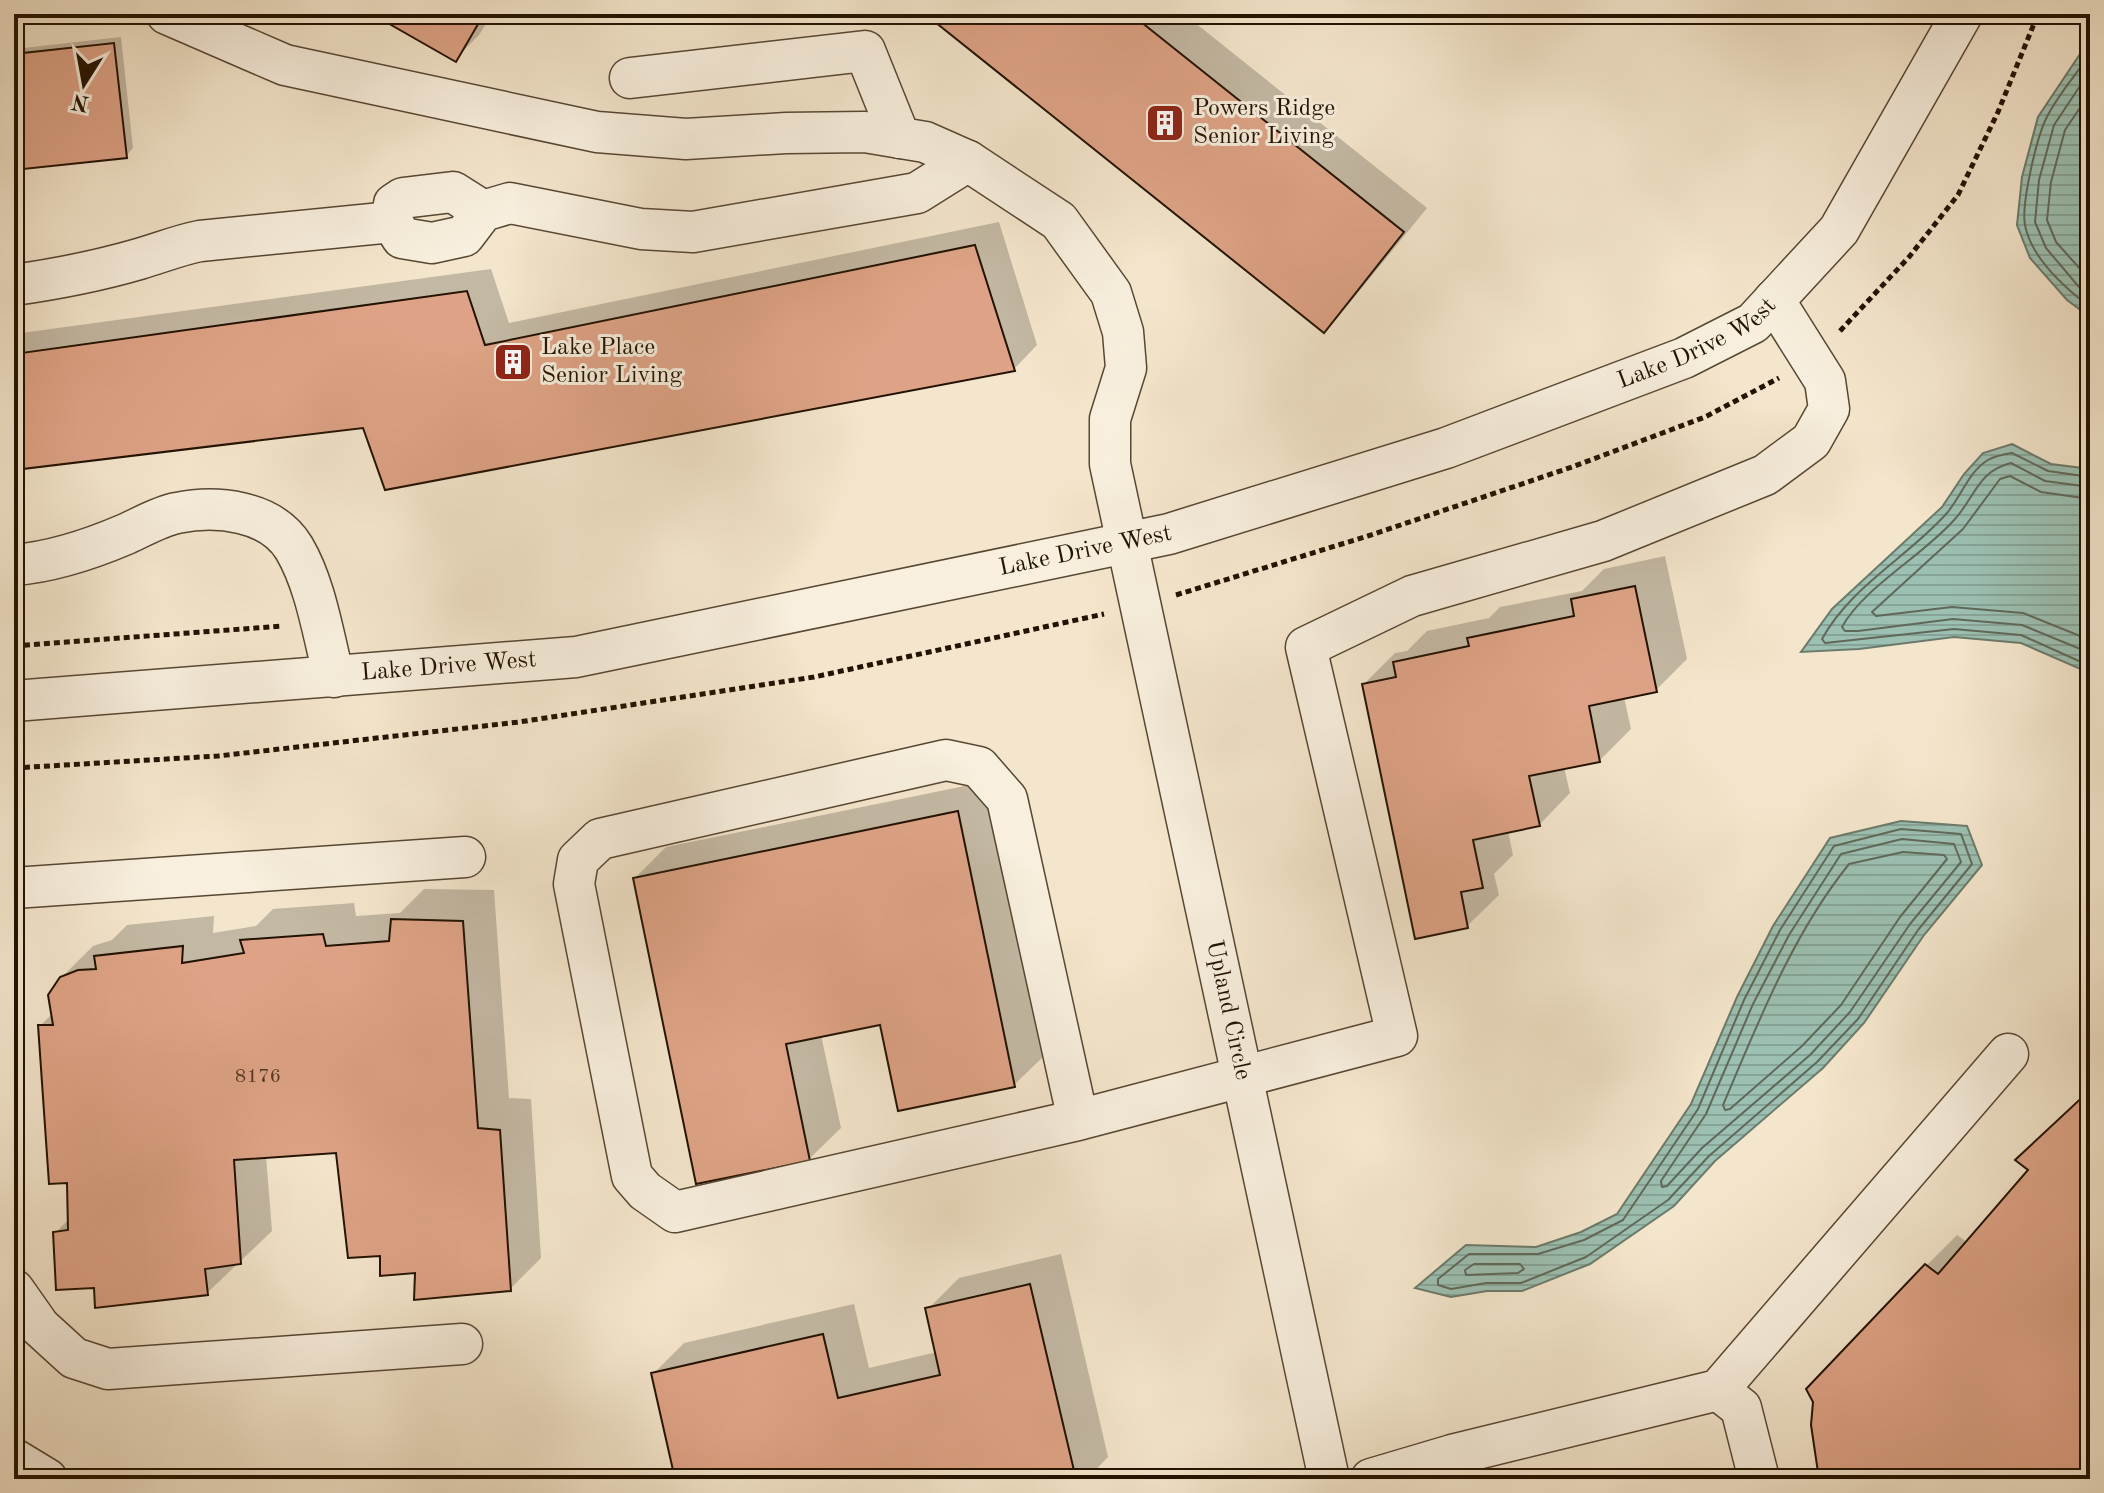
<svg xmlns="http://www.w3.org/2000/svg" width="2104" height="1493" viewBox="0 0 2104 1493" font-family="'Old Standard TT',serif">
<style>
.water{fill:url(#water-rules);stroke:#6c7a6b;stroke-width:2}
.shadow{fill:#0003}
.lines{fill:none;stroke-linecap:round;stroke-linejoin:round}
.shore{stroke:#606959;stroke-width:2}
.building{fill:#dea386;stroke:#231200;stroke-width:2}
.minor-casing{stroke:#574733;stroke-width:43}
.path{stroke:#231200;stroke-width:5;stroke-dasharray:6 4;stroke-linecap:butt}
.minor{stroke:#f8efde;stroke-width:40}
.labels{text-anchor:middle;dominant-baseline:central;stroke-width:6;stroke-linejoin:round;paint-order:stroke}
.number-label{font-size:20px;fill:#523622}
.poi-label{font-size:24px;fill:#231200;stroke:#f8efde;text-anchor:start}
.street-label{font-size:24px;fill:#231200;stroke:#f8efde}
</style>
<defs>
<pattern id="water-rules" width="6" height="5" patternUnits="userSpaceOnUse" patternTransform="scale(2)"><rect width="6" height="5" fill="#9cc0b2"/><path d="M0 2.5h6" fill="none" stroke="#86a497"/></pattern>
</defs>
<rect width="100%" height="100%" fill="#f4e6cc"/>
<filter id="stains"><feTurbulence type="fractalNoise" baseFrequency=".0025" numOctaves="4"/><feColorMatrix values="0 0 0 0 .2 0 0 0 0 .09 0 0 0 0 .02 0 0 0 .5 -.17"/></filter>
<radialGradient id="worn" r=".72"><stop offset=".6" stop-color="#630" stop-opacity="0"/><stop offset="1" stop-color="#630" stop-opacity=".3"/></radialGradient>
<!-- water -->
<g class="water">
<polygon points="2090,39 2090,317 2067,300 2030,258 2017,225 2022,177 2038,117"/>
<polygon points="2012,444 2051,464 2090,469 2090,677 2083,670 2021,643 1954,637 1859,649 1801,652 1832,609 1942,507 1964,474 1983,453"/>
<polygon points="1901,821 1967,826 1982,865 1924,935 1864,1023 1823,1068 1715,1161 1674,1206 1590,1264 1522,1291 1487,1291 1451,1297 1415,1288 1466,1245 1536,1247 1581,1232 1617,1214 1691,1104 1737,997 1773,926 1830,838"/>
</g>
<!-- shadow -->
<g class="shadow">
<polygon points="376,14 492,14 479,35 455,59"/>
<polygon points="928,14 1184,14 1427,208 1347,306 1324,330"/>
<polygon points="121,37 133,148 126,156 14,168 14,49"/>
<polygon points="999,222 1037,345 1014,369 364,426 14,468 14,334 491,269 509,323"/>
<polygon points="1665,556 1687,659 1656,690 1624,697 1631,729 1600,760 1564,767 1570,793 1539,825 1508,831 1513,855 1494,874 1499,895 1467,926 1364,684 1395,653 1407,651 1427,631 1489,618 1500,607 1582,591 1604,569"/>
<polygon points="989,781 1046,1054 1014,1085 882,1023 821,1035 841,1128 809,1159 635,878 666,847"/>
<polygon points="424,889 494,890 509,1098 531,1099 541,1258 510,1289 417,1270 383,1254 338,1151 266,1156 272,1231 207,1293 96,1285 55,1233 70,1218 69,1180 40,1026 53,1013 61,978 93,946 112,940 127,925 214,916 213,933 256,926 273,909 354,903 356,916 400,913"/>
<polygon points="2090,1091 2090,1479 1821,1479 1926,1266 1957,1235 1968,1243 2031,1170"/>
<polygon points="1061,1254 1108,1457 1087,1479 677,1479 653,1374 684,1343 854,1304 869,1368 937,1352 928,1309 959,1278"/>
</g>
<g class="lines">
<!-- shore -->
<g class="shore">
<path d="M2090 54C2076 75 2055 98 2045 121 2036 141 2021 205 2025 225 2031 257 2065 288 2090 307"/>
<polyline points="2090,71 2054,125 2039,180 2035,222 2046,248 2079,287 2090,295"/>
<polyline points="2090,93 2065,130 2051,182 2047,220 2056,242 2090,280"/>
<path d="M2090 477 2048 471 2012 453C2005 454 1995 456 1988 460 1969 471 1961 497 1947 513 1908 557 1851 586 1822 639L1825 643 1954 629 2021 635 2090 666"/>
<path d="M2090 487 2045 481 2011 463C1978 471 1975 497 1955 519 1924 555 1864 587 1842 627L1845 631H1858L1953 619 2022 625 2090 653"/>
<polyline points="2090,499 2041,492 2010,476 2000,479 1963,529 1872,612 1876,616 1952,607 2023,613 2090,640"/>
<polygon points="1901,829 1961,834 1972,864 1918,930 1858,1019 1817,1062 1709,1156 1668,1200 1586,1257 1521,1283 1486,1283 1451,1289 1438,1285 1438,1279 1469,1254 1538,1254 1584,1240 1623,1220 1698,1109 1744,1000 1780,930 1834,846"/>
<polygon points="1902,839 1954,844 1961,862 1910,924 1850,1012 1810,1055 1702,1148 1667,1186 1662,1187 1661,1181 1706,1114 1753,1004 1789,935 1841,854"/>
<path d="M1903 852 1944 855 1947 859 1900 917 1841 1005 1802 1046 1730 1109 1725 1110 1723 1105C1758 1023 1792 935 1849 864Z"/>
<polygon points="1474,1264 1520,1264 1524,1269 1518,1273 1466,1275 1465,1270"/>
</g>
</g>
<!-- building -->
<g class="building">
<polygon points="372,14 484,14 456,62"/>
<polygon points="925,14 1131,14 1404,232 1324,333"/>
<polygon points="114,43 127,158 14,170 14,54"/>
<polygon points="975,245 1015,371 385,490 363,428 14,470 14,354 467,291 485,345"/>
<polygon points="1635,586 1657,692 1589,706 1600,762 1529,776 1540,826 1473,840 1483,888 1461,892 1468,928 1415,939 1362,684 1396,677 1393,662 1469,646 1467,638 1574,616 1571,599"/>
<polygon points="958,811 1015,1087 898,1111 880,1025 786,1044 810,1161 696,1184 633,878"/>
<polygon points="391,919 463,921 478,1128 500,1130 511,1291 414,1300 415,1273 380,1276 380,1256 348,1258 336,1153 234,1160 241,1264 205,1269 208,1295 95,1308 94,1288 56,1290 53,1232 68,1230 67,1183 49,1184 38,1025 53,1025 48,995 60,977 78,970 96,969 94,956 183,946 182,963 244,953 240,940 323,934 326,946 389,941"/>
<polygon points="2090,1090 2090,1479 1819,1479 1811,1425 1813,1402 1806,1389 1925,1264 1938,1274 2028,1170 2015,1160"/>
<polygon points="1030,1284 1076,1479 675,1479 651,1373 823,1334 838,1398 940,1375 925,1308"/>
</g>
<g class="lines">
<!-- minor casing -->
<g class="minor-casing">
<g id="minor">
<path id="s1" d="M167 14 285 65 597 132 686 139 786 133 865 132 925 142 968 161 1059 221 1111 293 1123 332 1126 368 1110 419V464L1329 1479"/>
<polyline points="630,78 865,51 900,138"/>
<polyline points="392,222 394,204 403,198 453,192 483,211"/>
<path d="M14 285C56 279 98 271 139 259 160 253 179 245 200 241L392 222 402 238 432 243 464 236 483 211 510 203 641 229 693 232 917 193 968 161"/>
<path d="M14 565C52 562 91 549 126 534 142 527 160 516 177 513 216 505 271 510 294 548 316 585 323 635 334 677"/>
<path id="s2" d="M14 701 576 657 1169 534 1446 448 1684 358 1753 323 1839 230 1962 14"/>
<polyline points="14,888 465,857"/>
<polyline points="1078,1120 1007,799 979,767 946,760 600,839 578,860 574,884 632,1176 645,1191 675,1212 1078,1120 1397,1036 1306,647 1412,596 1603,541 1765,475 1811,441 1829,409 1825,381 1774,300"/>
<polyline points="14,1290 40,1327 74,1358 108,1369 462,1344"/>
<polyline points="1718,1390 1741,1408 1759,1479"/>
<polyline points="14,1459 47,1479"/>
<polyline points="1371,1479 1452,1455 1718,1390 2008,1054"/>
</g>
</g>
<!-- path -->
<g class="path">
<polyline points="1840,331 1909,257 1958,195 1998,112 2038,14"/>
<polyline points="1176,595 1371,535 1572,467 1705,417 1779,378"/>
<polyline points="14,646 282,626"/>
<polyline points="14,768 218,756 519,722 814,677 1104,614"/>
</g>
<!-- minor -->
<use href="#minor" class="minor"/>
</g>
<!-- icons -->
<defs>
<g id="building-square" transform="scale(2)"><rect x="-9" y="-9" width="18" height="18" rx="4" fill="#8f2418" stroke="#f8efde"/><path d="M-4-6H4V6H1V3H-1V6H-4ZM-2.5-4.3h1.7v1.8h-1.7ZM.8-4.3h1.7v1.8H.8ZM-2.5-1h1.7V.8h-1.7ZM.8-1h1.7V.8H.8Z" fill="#fff"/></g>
</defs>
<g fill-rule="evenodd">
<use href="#building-square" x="1165" y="123"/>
<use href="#building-square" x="513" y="362"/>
</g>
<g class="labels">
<!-- number labels -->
<g class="number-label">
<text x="258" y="1077">8176</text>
</g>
<!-- poi labels -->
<g class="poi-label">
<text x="1193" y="109">Powers Ridge<tspan x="1193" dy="28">Senior Living</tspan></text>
<text x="541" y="348">Lake Place<tspan x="541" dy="28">Senior Living</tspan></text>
</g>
<!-- street labels -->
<g class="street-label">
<text stroke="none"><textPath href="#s2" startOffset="1732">Lake Drive West</textPath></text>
<text stroke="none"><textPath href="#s2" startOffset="1084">Lake Drive West</textPath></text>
<text stroke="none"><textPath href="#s2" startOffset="436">Lake Drive West</textPath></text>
<text stroke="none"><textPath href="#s1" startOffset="1756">Upland Circle</textPath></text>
</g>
</g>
<!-- margin -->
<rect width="2104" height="1493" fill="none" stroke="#f4e6cc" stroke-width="48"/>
<rect x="16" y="16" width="2072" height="1461" fill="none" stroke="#231200" stroke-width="4"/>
<rect x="24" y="24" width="2056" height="1445" fill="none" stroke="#231200" stroke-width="2"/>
<!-- north arrow -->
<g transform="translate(84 84) rotate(191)" stroke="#f8efde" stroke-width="6" paint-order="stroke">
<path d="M0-6L14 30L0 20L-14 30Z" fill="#231200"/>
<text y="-12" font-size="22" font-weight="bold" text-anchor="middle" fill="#231200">N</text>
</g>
<rect width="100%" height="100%" filter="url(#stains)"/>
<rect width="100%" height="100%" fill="url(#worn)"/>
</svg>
